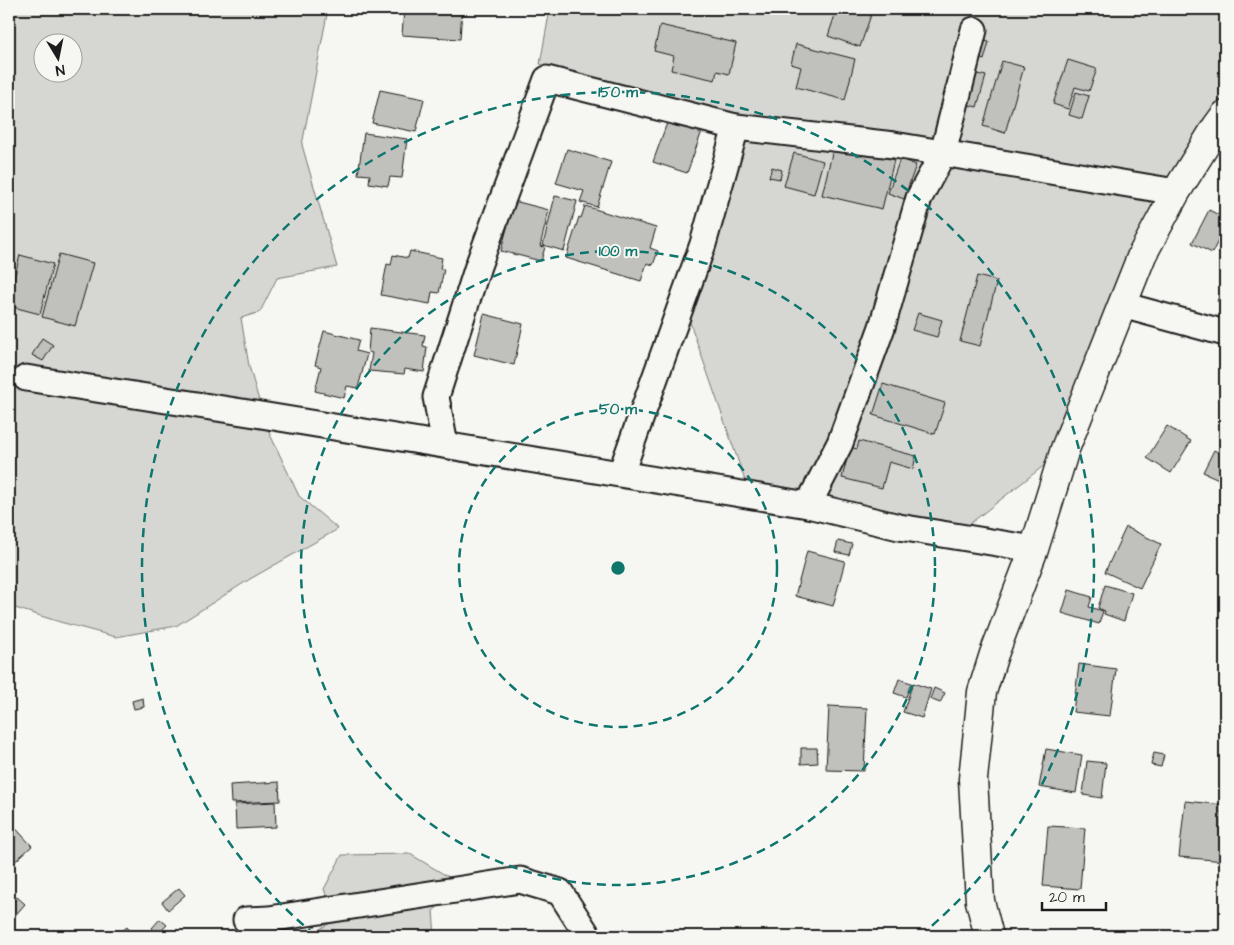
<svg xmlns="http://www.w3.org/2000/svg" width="1234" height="945" viewBox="0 0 1234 945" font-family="'Architects Daughter',sans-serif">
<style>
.green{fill:#d6d6d2;stroke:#797977;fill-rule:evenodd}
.building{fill:#c0c0bd;stroke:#1c1c1c}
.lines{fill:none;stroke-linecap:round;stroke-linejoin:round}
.minor-casing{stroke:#1c1c1c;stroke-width:29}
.major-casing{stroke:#1c1c1c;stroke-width:31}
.minor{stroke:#f6f6f2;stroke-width:25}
.major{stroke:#f6f6f2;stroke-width:28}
.ring{fill:none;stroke:#0f766e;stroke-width:2.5;stroke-dasharray:9 6}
.centre{fill:#0f766e;stroke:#f6f6f2;stroke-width:2.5}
.ring-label{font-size:15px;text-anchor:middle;font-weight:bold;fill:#0f766e;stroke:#f6f6f2;stroke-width:4;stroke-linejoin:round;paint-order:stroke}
</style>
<rect width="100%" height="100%" fill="#f6f6f2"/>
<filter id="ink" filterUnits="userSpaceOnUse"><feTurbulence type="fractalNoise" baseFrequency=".02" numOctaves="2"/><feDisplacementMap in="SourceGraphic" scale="10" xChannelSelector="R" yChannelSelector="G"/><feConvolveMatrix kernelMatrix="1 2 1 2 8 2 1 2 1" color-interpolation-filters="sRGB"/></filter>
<g filter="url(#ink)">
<!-- green -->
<g class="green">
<path d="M9 9H328L302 145 337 267 277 278 260 312 241 318 249 366 267 428 299 496 338 529 250 579 176 626 116 637 60 622 9 606ZM42 42H72V72H42Z"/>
<polygon points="550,9 1225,9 1225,115 1217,126 1065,449 967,526 750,495 687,314 736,129 640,94 540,64"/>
<polygon points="410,854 462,885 433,911 435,936 308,936 335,920 324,889 342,855"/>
</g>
<!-- building -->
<g class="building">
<polygon points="404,9 462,9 460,39 402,35"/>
<polygon points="837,9 873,9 860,47 828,36"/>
<polygon points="896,9 916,9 914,14"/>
<polygon points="660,25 736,43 729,74 717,71 715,80 671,70 674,56 654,51"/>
<polygon points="981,40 989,42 984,60 975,57"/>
<polygon points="796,44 855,59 845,100 796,87 801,67 791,64"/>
<polygon points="1068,60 1097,69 1089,91 1075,87 1068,109 1053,104"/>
<polygon points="1002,61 1024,67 1005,133 983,126"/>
<polygon points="973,73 986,76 977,107 964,104"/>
<polygon points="380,90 424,99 416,132 372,123"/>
<polygon points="1076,92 1089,96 1082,119 1069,115"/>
<polygon points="668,120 702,131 687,173 653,162"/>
<polygon points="364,133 407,139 402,178 390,177 388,186 369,183 370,175 358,174"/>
<polygon points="834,145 894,160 882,209 822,195"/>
<polygon points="567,149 611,162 597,207 580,202 584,191 556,183"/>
<polygon points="794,153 823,161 814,194 784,186"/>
<polygon points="900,159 916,165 904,199 888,193"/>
<polygon points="772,167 782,170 780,179 769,177"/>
<polygon points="555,196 577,201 564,251 543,245"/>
<polygon points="514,201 549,210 540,246 545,247 541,261 501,251"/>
<polygon points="585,206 656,228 650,248 658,251 653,265 647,263 641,281 566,258 579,217 581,218"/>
<polygon points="1209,210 1225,218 1225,227 1212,253 1192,243"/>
<polygon points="410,251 442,258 440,269 444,269 439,293 432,292 430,304 381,295 387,264 391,265 393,255 408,258"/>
<polygon points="59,254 93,263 75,326 42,317"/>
<polygon points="20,255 53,264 40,314 9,306 9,298"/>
<polygon points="977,276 997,281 980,346 960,341"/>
<polygon points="1225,284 1225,304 1217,301"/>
<polygon points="918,313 942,320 937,337 912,330"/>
<polygon points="484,314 523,324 514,365 474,355"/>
<polygon points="370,328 425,335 423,346 427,347 424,372 405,369 404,374 369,371 372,353 368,352"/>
<polygon points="324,331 359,340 356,351 367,354 358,388 347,386 344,398 315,391 321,367 315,365"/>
<polygon points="42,338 53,345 43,361 32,355"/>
<polygon points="883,384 945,403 935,434 873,415"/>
<polygon points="1167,426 1191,441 1171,473 1147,458"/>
<polygon points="859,441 916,456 913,469 889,462 882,488 842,478 850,447 857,449"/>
<polygon points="1214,450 1225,456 1225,472 1221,480 1203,472"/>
<polygon points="1126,527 1161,544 1140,588 1105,572"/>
<polygon points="838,541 852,544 849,555 835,552"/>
<polygon points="807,551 845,561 833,606 795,596"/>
<polygon points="1105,585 1132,593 1124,621 1104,614 1105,611 1098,608"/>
<polygon points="1069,590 1092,597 1089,607 1103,611 1099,624 1062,613"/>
<polygon points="1079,664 1116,669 1110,716 1073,712"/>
<polygon points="899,679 911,683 906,697 894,693"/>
<polygon points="913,683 931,689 922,718 903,712"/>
<polygon points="934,688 945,693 940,703 930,699"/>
<polygon points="143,698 144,707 134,709 132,701"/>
<polygon points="829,706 867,708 864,771 826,770"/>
<polygon points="801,748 817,748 818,763 801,764"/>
<polygon points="1046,749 1082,755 1076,793 1039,787"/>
<polygon points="1154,753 1164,755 1161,767 1151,765"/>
<polygon points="1087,761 1106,763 1102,798 1083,795"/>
<polygon points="279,782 280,801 231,803 230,785"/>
<polygon points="1185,801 1225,805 1225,861 1179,857"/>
<polygon points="275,802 276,827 236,829 235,804"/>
<polygon points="9,821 32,846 10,866 9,865"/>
<polygon points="1048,826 1085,828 1080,889 1043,886"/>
<polygon points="179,888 185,895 168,910 162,902"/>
<polygon points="17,897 25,904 12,919 9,916 9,906"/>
<polygon points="160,919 167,925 158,934 152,928"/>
<polygon points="127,927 135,936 116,936"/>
</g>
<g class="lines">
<!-- minor casing -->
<g class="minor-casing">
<g id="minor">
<polyline points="1122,305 1225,333"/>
<polyline points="26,378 255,414 808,505 899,527 1034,549"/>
<polyline points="445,445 436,397 478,266 547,79 736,127 894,145 1176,192"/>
<polyline points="621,473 703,244 736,127"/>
<polyline points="808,505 840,443 882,327 919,198 943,153 974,30"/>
<polyline points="246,920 269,919 520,880 560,892 588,936"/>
</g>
</g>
<!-- major casing -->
<g class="major-casing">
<polyline id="major" points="989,936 980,901 973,779 982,692 994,654 1034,549 1065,449 1142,255 1176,192 1217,126 1225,115"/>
</g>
<!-- minor -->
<use href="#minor" class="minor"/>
<!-- major -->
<use href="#major" class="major"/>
</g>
</g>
<!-- distance rings -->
<g class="ring">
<circle cx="618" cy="568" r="159"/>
<circle cx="618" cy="568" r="317"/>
<path d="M315 935A476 476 0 1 1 921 935"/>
</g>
<circle cx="618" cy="568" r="8" class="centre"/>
<g class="ring-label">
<text x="618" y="97">150 m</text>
<text x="618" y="256">100 m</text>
<text x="618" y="414">50 m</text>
</g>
<!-- margin -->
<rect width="1234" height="945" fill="none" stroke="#f6f6f2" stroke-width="30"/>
<rect x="15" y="15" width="1204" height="915" fill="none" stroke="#1c1c1c" stroke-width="2" filter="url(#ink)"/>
<!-- north arrow -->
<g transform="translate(58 58) rotate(170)"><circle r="24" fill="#f6f6f2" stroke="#9f9f9c"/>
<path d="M0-4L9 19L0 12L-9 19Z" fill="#1c1c1c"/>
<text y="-8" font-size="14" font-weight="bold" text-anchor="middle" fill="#1c1c1c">N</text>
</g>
<!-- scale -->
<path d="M1042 902v8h64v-8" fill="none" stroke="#1c1c1c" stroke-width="2.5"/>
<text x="1049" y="902" font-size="15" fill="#1c1c1c" stroke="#f6f6f2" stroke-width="4" paint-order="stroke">20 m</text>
</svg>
